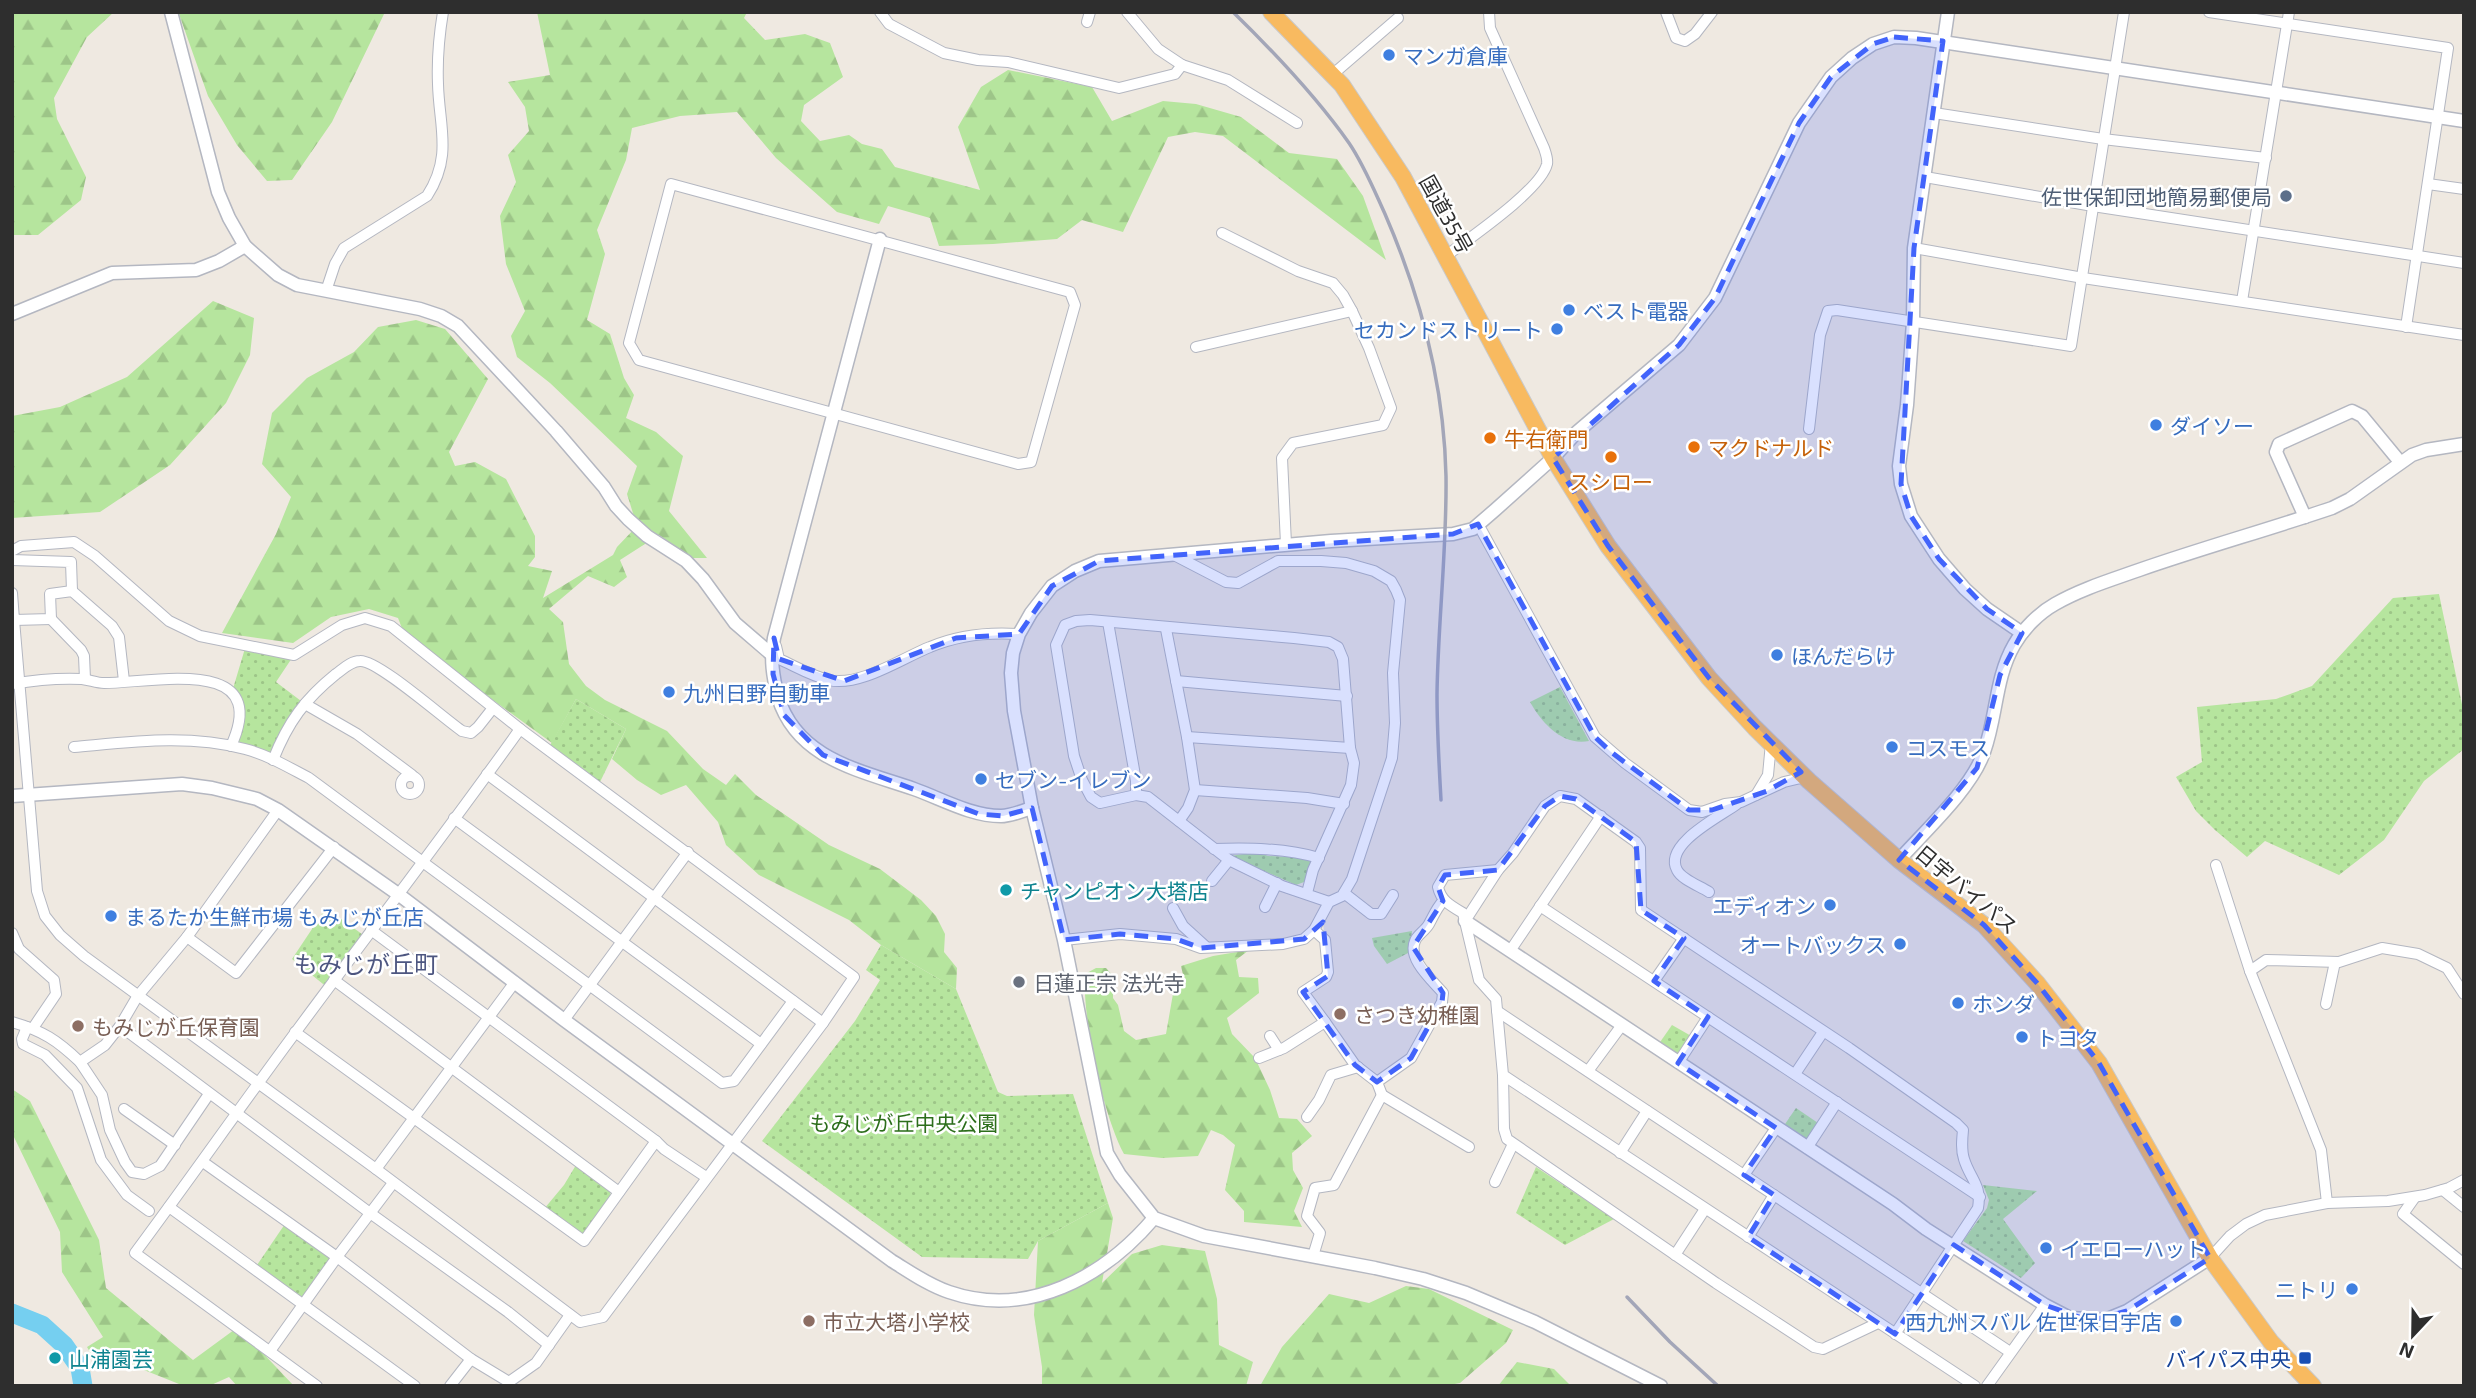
<svg xmlns="http://www.w3.org/2000/svg" width="2476" height="1398" viewBox="0 0 2476 1398" font-family="'Exo 2','Noto Sans JP',sans-serif">
<style>
.grass{fill:url(#grass-dots)}
.forest{fill:url(#forest-firs)}
.lines{fill:none;stroke-linecap:round;stroke-linejoin:round}
.river{stroke:#75cff0;stroke-width:19}
.minor-casing{stroke:#b4b7c1;stroke-width:12}
.tertiary-casing{stroke:#b4b7c1;stroke-width:15}
.trunk-casing{stroke:#c9c9c9;stroke-width:18}
.minor{stroke:#fff;stroke-width:10}
.tertiary{stroke:#fff;stroke-width:12}
.trunk{stroke:#f8ba60;stroke-width:16}
.rail{stroke:#a3a6b8;stroke-width:3.5}
.marked{fill:#4264fb;fill-opacity:0.2;stroke:#4264fb;stroke-width:5;stroke-dasharray:14 9;stroke-linejoin:round}
.shop-dot{fill:#3f7fe0;stroke:#fff;stroke-width:2.5}
.service-dot{fill:#5c6f8a;stroke:#fff;stroke-width:2.5}
.food-dot{fill:#e8710a;stroke:#fff;stroke-width:2.5}
.culture-dot{fill:#0f9aa8;stroke:#fff;stroke-width:2.5}
.worship-dot{fill:#6b7280;stroke:#fff;stroke-width:2.5}
.education-dot{fill:#8d6e63;stroke:#fff;stroke-width:2.5}
.transit-dot{fill:#1a4fb4;stroke:#fff;stroke-width:2.5}
.labels{text-anchor:middle;dominant-baseline:central;stroke-width:5;stroke-linejoin:round;paint-order:stroke}
.shop-label{font-size:21px;fill:#366cbe;stroke:#fff;text-anchor:start}
.service-label{font-size:21px;fill:#4e5e75;stroke:#fff;text-anchor:end}
.street-label{font-size:21px;fill:#2e2e2e;stroke:#fff}
.food-label{font-size:21px;fill:#c56008;stroke:#fff;text-anchor:start}
.culture-label{font-size:21px;fill:#0d838f;stroke:#fff;text-anchor:start}
.worship-label{font-size:21px;fill:#5b616d;stroke:#fff;text-anchor:start}
.education-label{font-size:21px;fill:#785e54;stroke:#fff;text-anchor:start}
.park-label{font-size:21px;fill:#2c6e1b;stroke:#fff}
.transit-label{font-size:21px;fill:#164399;stroke:#fff;text-anchor:end}
.quarter-label{font-size:24px;fill:#4d5680;stroke:#fff}
</style>
<defs>
<pattern id="grass-dots" width="8" height="8" patternUnits="userSpaceOnUse" patternTransform="scale(1.75)"><rect width="8" height="8" fill="#b6e59e"/><path d="M2 2h.1M6 6h.1" fill="none" stroke="#9dc588" stroke-width="1.8" stroke-linecap="round"/></pattern>
<pattern id="forest-firs" width="22" height="20" patternUnits="userSpaceOnUse" patternTransform="scale(1.75)"><rect width="22" height="20" fill="#b6e59e"/><path d="M5 1l3.5 6h-7zM16 11l3.5 6h-7z" fill="#9dc588"/></pattern>
</defs>
<rect width="100%" height="100%" fill="#efe9e1"/>
<!-- grass -->
<g class="grass">
<polygon points="2439,594 2464,714 2464,749 2424,781 2384,840 2339,875 2265,841 2247,857 2215,830 2196,811 2176,777 2202,762 2197,707 2276,699 2312,686 2393,598"/>
<polygon points="246,645 294,655 276,682 305,704 273,760 231,746 240,719 232,692"/>
<path d="M1560 687 1589 741C1562 746 1542 723 1530 702Z"/>
<polygon points="576,699 626,729 598,786 548,749"/>
<polygon points="1258,852 1268,856 1309,858 1313,864 1304,882 1296,885 1230,856"/>
<polygon points="326,908 366,937 328,988 292,959"/>
<polygon points="1412,931 1410,952 1387,964 1374,946 1372,938"/>
<polygon points="881,945 956,989 998,1092 1007,1096 1073,1094 1108,1203 1038,1241 1028,1259 922,1257 762,1141 855,1021 880,980 866,970"/>
<polygon points="1672,1025 1693,1037 1678,1058 1658,1045"/>
<polygon points="1796,1108 1818,1123 1805,1142 1783,1127"/>
<polygon points="576,1165 610,1191 611,1198 588,1231 582,1234 544,1209 564,1185"/>
<polygon points="1536,1167 1614,1219 1565,1245 1516,1213"/>
<polygon points="1983,1185 2037,1191 2003,1219 2035,1263 2021,1278 1963,1241 1987,1208 1989,1200"/>
<polygon points="287,1221 337,1257 303,1303 255,1268"/>
</g>
<!-- forest -->
<g class="forest">
<polygon points="12,12 114,12 87,37 54,98 57,119 86,177 81,200 38,235 12,235"/>
<polygon points="176,12 385,12 332,122 292,180 267,181 237,145 208,96 179,14"/>
<polygon points="537,12 747,12 744,18 765,40 805,34 830,43 843,77 804,105 801,121 820,141 849,135 862,144 882,149 895,167 980,190 958,127 981,87 1008,70 1092,87 1112,121 1163,101 1196,104 1241,117 1289,153 1337,159 1363,196 1386,260 1223,136 1195,132 1168,137 1123,232 1082,220 1057,239 993,244 939,246 930,218 888,206 879,224 837,212 776,158 737,112 680,116 632,128 626,160 597,230 605,254 587,320 610,334 624,378 634,395 626,418 656,432 683,456 669,511 707,558 692,558 659,535 620,560 627,577 614,587 588,576 549,609 563,622 569,664 586,686 605,700 667,731 703,769 726,785 735,774 756,795 829,845 880,869 921,900 936,916 945,934 944,952 957,968 956,989 881,945 849,920 759,875 726,845 718,822 686,785 661,795 637,780 612,759 626,729 576,699 552,743 405,636 398,618 369,609 331,617 293,643 222,633 276,534 291,497 262,464 272,413 307,378 354,352 378,327 416,320 445,329 488,379 449,452 455,466 475,462 506,479 535,536 535,557 528,566 552,571 543,598 613,555 617,547 637,526 627,494 637,466 550,383 517,357 511,336 525,311 506,264 500,216 516,182 508,155 529,131 525,107 508,82 550,75"/>
<polygon points="213,301 254,318 250,355 226,403 170,465 100,512 12,518 12,416 60,407 127,377"/>
<path d="M1249 950 1236 960 1239 977 1258 978 1259 993 1227 1018 1232 1034 1255 1058 1270 1090 1279 1118 1297 1119 1312 1136 1292 1153 1293 1170 1303 1188 1294 1211 1302 1227 1244 1222V1211L1225 1190 1235 1145 1223 1135 1211 1130 1198 1156 1162 1158 1124 1154C1103 1115 1082 1018 1085 974L1096 968H1106L1113 976V998L1118 1005 1124 1031 1136 1040 1166 1034 1174 988 1184 979 1181 966 1213 956Z"/>
<polygon points="12,1089 30,1101 99,1240 106,1288 193,1360 238,1327 294,1386 237,1386 229,1377 209,1386 184,1386 119,1360 97,1364 87,1347 103,1337 62,1272 60,1232 12,1133"/>
<polygon points="1108,1203 1113,1218 1102,1283 1132,1254 1162,1245 1205,1251 1217,1299 1219,1345 1253,1362 1246,1386 1042,1386 1042,1367 1034,1315 1038,1241"/>
<polygon points="1406,1286 1429,1289 1513,1330 1506,1343 1460,1383 1444,1386 1260,1386 1282,1347 1329,1294 1369,1303"/>
<polygon points="1517,1362 1554,1369 1571,1386 1498,1386"/>
</g>
<g class="lines">
<!-- river -->
<polyline class="river" points="12,1313 42,1325 64,1345 80,1368 83,1386"/>
<!-- minor casing -->
<g class="minor-casing">
<g id="minor">
<polyline points="880,12 889,24 944,53 978,60 1008,62 1119,88 1175,74 1182,65 1158,49 1127,12"/>
<polyline points="1666,12 1676,38 1685,41 1695,34 1712,12"/>
<polyline points="2209,12 2448,48 2406,327"/>
<polyline points="1087,22 1090,12"/>
<polyline points="1182,65 1228,80 1297,123"/>
<polyline points="1332,75 1398,18"/>
<polyline points="1934,113 2103,139 2266,158"/>
<polyline points="1925,177 2093,206 2464,263"/>
<polygon points="671,184 1070,292 1075,305 1031,462 1018,464 639,360 629,343"/>
<polyline points="2428,184 2464,189"/>
<polyline points="1222,233 1298,271 1333,283 1343,295 1352,311"/>
<polyline points="1914,248 2083,278 2464,335"/>
<path d="M1446 256C1468 239 1541 190 1547 164 1548 159 1546 154 1544 148L1490 28 1489 12"/>
<path d="M326 291 335 264 344 248 427 196C453 156 439 126 438 84 437 60 439 36 443 12"/>
<polyline points="2242,301 2289,12"/>
<polyline points="1196,347 1352,311 1369,348 1391,408 1383,425 1293,443 1282,458 1286,544"/>
<polyline points="1809,429 1820,335 1828,311 1837,310 2071,346 2124,12"/>
<polyline points="1478,524 1595,737 1625,763 1689,810 1702,812 1725,804 1741,802 1784,782 1805,777"/>
<polyline points="12,551 21,546 74,542 95,556 169,621 200,636 294,655 342,625 365,618 391,626 520,729"/>
<polyline points="12,560 71,562 72,591"/>
<polyline points="12,593 14,620 51,619 50,594 72,591 112,626 119,637 124,681"/>
<polyline points="51,619 81,650 84,656 85,679"/>
<path d="M14 620 37 891 45 916 60 935 84 956 376 1169 580 1322 603 1317 823 1023 854 977 520 729C448 830 372 929 298 1029 243 1103 190 1179 135 1253L317 1386"/>
<polyline points="1108,622 1136,781 1136,795"/>
<polyline points="1166,629 1187,737 1195,790 1188,808 1179,821"/>
<path d="M776 646 779 659C795 666 811 676 829 680 860 687 902 658 930 647 958 635 989 632 1019 634"/>
<polyline points="1176,681 1347,696"/>
<path d="M12 684C35 680 60 678 82 679 90 680 97 683 104 683 151 683 273 654 231 746"/>
<polyline points="305,704 357,734 412,775"/>
<polyline points="1187,737 1350,748"/>
<path d="M74 747C131 742 188 734 245 749 268 755 288 767 309 778L722 1083 734 1081 793 1001"/>
<path d="M273 760C288 722 305 699 336 674 343 669 351 661 360 661 378 660 443 718 462 731L471 733 478 727 493 708"/>
<polyline points="487,774 823,1023"/>
<circle cx="410" cy="785" r="9"/>
<polyline points="1195,790 1307,798 1344,804"/>
<polyline points="1756,795 1768,775 1771,743"/>
<polyline points="278,810 187,937 236,973 334,847"/>
<polyline points="454,818 761,1044"/>
<path d="M1214 849C1249 848 1285 848 1319 858"/>
<polyline points="2216,865 2250,971 2321,1150 2327,1203"/>
<polyline points="1212,881 1229,860"/>
<path d="M1709 892C1700 886 1682 880 1677 870 1663 844 1721 816 1737 804"/>
<polyline points="1307,893 1313,870 1351,785 1354,763 1350,748 1343,659 1338,647 1329,642 1294,638 1090,620 1076,621 1065,625 1056,645 1074,756 1082,780 1091,797 1100,803 1136,795 1148,797 1229,860 1282,886 1329,902"/>
<polyline points="1344,893 1371,914 1381,914 1393,895"/>
<polyline points="1540,906 1980,1197"/>
<polyline points="1265,907 1277,883"/>
<polyline points="1173,908 1183,926 1205,946"/>
<polyline points="1465,921 1498,870"/>
<polyline points="371,930 656,1141"/>
<polyline points="1314,930 1325,940 1328,972 1326,977 1303,992 1325,1022"/>
<polyline points="12,933 19,949 54,980 56,994 33,1028"/>
<polyline points="1064,940 1120,934 1176,939 1201,948 1283,944 1304,939 1314,930 1329,902 1342,896 1352,879 1392,758 1395,723 1393,673 1400,600 1396,590 1391,581 1374,571 1346,563 1321,561 1278,561 1238,583 1226,582 1172,554"/>
<polyline points="1510,951 1601,816"/>
<polyline points="2250,971 2266,960 2339,962 2382,948 2418,954 2447,968 2464,994"/>
<polyline points="334,980 619,1192"/>
<polyline points="1654,981 1684,938"/>
<polyline points="2326,1004 2335,962"/>
<polyline points="1497,1011 2010,1352"/>
<polyline points="564,1020 688,852"/>
<path d="M12 1022C43 1031 57 1040 80 1062L105 1045 120 1026 370 1213 508 1312 549 1345"/>
<polyline points="120,1026 137,997 187,937"/>
<polyline points="27,1027 22,1039 23,1044 45,1055 77,1088 101,1160 127,1195 149,1211"/>
<polyline points="295,1032 584,1241 656,1141 664,1149 706,1177"/>
<polyline points="1270,1036 1279,1050"/>
<polyline points="1259,1058 1284,1048 1325,1022 1355,1065 1377,1082"/>
<polyline points="80,1062 102,1095 110,1130 125,1162 132,1172 144,1174 160,1166 209,1094"/>
<polyline points="1678,1063 1708,1017"/>
<polyline points="1588,1071 1622,1025"/>
<polyline points="1795,1074 1823,1032"/>
<polyline points="1503,1075 1504,1129 1507,1139 1716,1283 1814,1347 1823,1349 1878,1323"/>
<path d="M1382 1095 1377 1082 1411 1058 1442 1002 1443 993C1433 981 1407 959 1415 941 1417 935 1425 931 1429 924 1434 915 1436 909 1443 901"/>
<polyline points="124,1109 175,1145"/>
<polyline points="1307,1117 1319,1100 1331,1075 1358,1067"/>
<polyline points="1807,1148 1837,1102"/>
<polyline points="1620,1153 1647,1111"/>
<polyline points="203,1162 337,1257 471,1359 509,1382 536,1363 570,1315"/>
<polyline points="376,1169 515,982"/>
<polyline points="1744,1175 1776,1128"/>
<polyline points="1495,1182 1513,1144"/>
<polyline points="2443,1190 2464,1207"/>
<polyline points="2415,1197 2403,1214 2464,1264"/>
<polyline points="169,1207 415,1386"/>
<polyline points="1748,1237 1774,1195"/>
<polyline points="1675,1255 1705,1209"/>
<polyline points="1313,1256 1320,1233 1307,1216 1315,1188 1334,1185 1382,1095 1469,1147"/>
<polyline points="2210,1258 2230,1236 2246,1224 2265,1215 2327,1203 2388,1201 2425,1195 2449,1188 2464,1180"/>
<path d="M1895 1334 1978 1208C1982 1185 1970 1179 1964 1159 1961 1150 1962 1140 1963 1130L1956 1123 1849 1048 1641 910 1640 848 1636 842 1576 799 1560 796 1545 806 1513 853 1498 870 1445 875 1438 887C1441 901 1451 906 1463 913L1479 980 1496 999 1503 1075 1975 1386"/>
<polyline points="270,1351 337,1257 393,1183"/>
<polyline points="450,1386 471,1359"/>
<polyline points="1987,1386 2045,1305"/>
</g>
</g>
<!-- tertiary casing -->
<g class="tertiary-casing">
<g id="tertiary">
<polyline points="171,12 218,192 229,218 245,246 278,275 297,285 420,309 441,316 458,326 556,431 604,487 616,506 628,519 647,536 686,561 703,579 735,623 771,654"/>
<polyline points="1948,12 1914,248 1913,322 1907,405 1899,466 1901,484 1911,516 1939,559 1965,589 1987,609 2022,633"/>
<path d="M880 239 774 638C770 659 773 677 778 697 797 759 859 770 914 789 942 799 971 816 1001 816 1011 816 1022 811 1032 808"/>
<polyline points="12,314 112,273 196,270 219,261 245,246"/>
<polyline points="2305,517 2276,452 2279,444 2352,411 2362,416 2400,462"/>
<path d="M12 796 182 784 212 788 257 799 278 810 398 894 564 1020 892 1261C910 1272 928 1285 949 1292 1028 1319 1104 1277 1154 1218"/>
<path d="M1899 860C1925 831 1972 788 1984 752 1997 716 1995 678 2014 645 2023 629 2039 613 2055 604 2081 589 2111 580 2139 570 2202 548 2267 530 2332 508L2350 499 2412 455 2426 450 2464 444"/>
<polyline points="1465,921 1893,1204 1926,1229 2045,1305 2070,1318 2105,1320 2127,1311 2210,1258"/>
<polyline points="1661,1386 1535,1322 1466,1293 1423,1279 1375,1268 1204,1236 1154,1218 1120,1175 1107,1153 1064,940 1032,808 1014,711 1011,673 1013,653 1019,634 1031,613 1052,586 1075,571 1099,561 1331,541 1453,534 1473,529 1495,510 1553,458 1577,432 1679,345 1715,298 1799,123 1831,77 1852,58 1873,44 1894,37 1916,38 2464,121"/>
</g>
</g>
<!-- trunk casing -->
<g class="trunk-casing">
<polyline id="trunk" points="1271,12 1342,85 1403,177 1553,458 1608,546 1709,678 1755,728 1809,781 1899,860 1984,925 2037,983 2099,1063 2210,1258 2271,1342 2313,1386"/>
</g>
<!-- minor -->
<use href="#minor" class="minor"/>
<!-- tertiary -->
<use href="#tertiary" class="tertiary"/>
<!-- trunk -->
<use href="#trunk" class="trunk"/>
<!-- rail -->
<g class="rail">
<path d="M1233 12C1275 53 1315 95 1349 143 1364 165 1374 190 1385 214 1421 297 1444 385 1446 476 1447 549 1438 622 1437 694 1437 730 1439 765 1441 800"/>
<polyline points="1627,1297 1670,1342 1718,1386"/>
</g>
</g>
<!-- marked area -->
<path class="marked" d="M1894 37 1943 41 1914 248 1901 484 1911 516 1939 559 1987 609 2022 633 2000 675 1977 768 1899 860 1984 925 2037 983 2099 1063 2210 1258 2127 1311 2090 1321 2045 1305 1954 1245 1895 1334 1748 1237 1774 1195 1744 1175 1776 1128 1678 1063 1708 1017 1654 981 1684 938 1641 910 1636 842 1576 799 1560 796 1545 806 1498 870 1445 875 1438 887 1443 901 1413 947 1443 993 1442 1002 1411 1058 1377 1082 1355 1065 1303 992 1328 976 1323 922 1304 939 1201 948 1176 939 1120 934 1064 940 1032 808 1003 816 979 814 823 755 784 715 773 674 774 638 779 659 844 681 956 638 1019 634 1052 586 1099 561 1453 534 1478 524 1595 737 1611 752 1689 810H1712L1767 791 1801 772 1709 678 1608 546 1553 458 1679 345 1715 298 1799 123 1831 77 1873 44Z"/>
<!-- markers -->
<g class="shop-dot">
<circle cx="1389" cy="55" r="7"/>
<circle cx="1569" cy="310" r="7"/>
<circle cx="1557" cy="329" r="7"/>
<circle cx="2156" cy="425" r="7"/>
<circle cx="1777" cy="655" r="7"/>
<circle cx="669" cy="692" r="7"/>
<circle cx="1892" cy="747" r="7"/>
<circle cx="981" cy="779" r="7"/>
<circle cx="1830" cy="905" r="7"/>
<circle cx="111" cy="916" r="7"/>
<circle cx="1900" cy="944" r="7"/>
<circle cx="1958" cy="1003" r="7"/>
<circle cx="2022" cy="1037" r="7"/>
<circle cx="2046" cy="1248" r="7"/>
<circle cx="2352" cy="1289" r="7"/>
<circle cx="2176" cy="1321" r="7"/>
</g>
<circle class="service-dot" cx="2286" cy="196" r="7"/>
<g class="food-dot">
<circle cx="1490" cy="438" r="7"/>
<circle cx="1694" cy="447" r="7"/>
<circle cx="1611" cy="457" r="7"/>
</g>
<g class="culture-dot">
<circle cx="1006" cy="890" r="7"/>
<circle cx="55" cy="1358" r="7"/>
</g>
<circle class="worship-dot" cx="1019" cy="982" r="7"/>
<g class="education-dot">
<circle cx="1340" cy="1014" r="7"/>
<circle cx="78" cy="1026" r="7"/>
<circle cx="809" cy="1321" r="7"/>
</g>
<rect class="transit-dot" x="2298" y="1351" width="14" height="14" rx="3.5"/>
<g class="labels">
<!-- shop labels -->
<g class="shop-label">
<text x="1403" y="55">マンガ倉庫</text>
<text x="1583" y="310">ベスト電器</text>
<text x="1543" y="329" text-anchor="end">セカンドストリート</text>
<text x="2170" y="425">ダイソー</text>
<text x="1791" y="655">ほんだらけ</text>
<text x="683" y="692">九州日野自動車</text>
<text x="1906" y="747">コスモス</text>
<text x="995" y="779">セブン-イレブン</text>
<text x="1816" y="905" text-anchor="end">エディオン</text>
<text x="125" y="916">まるたか生鮮市場 もみじが丘店</text>
<text x="1886" y="944" text-anchor="end">オートバックス</text>
<text x="1972" y="1003">ホンダ</text>
<text x="2036" y="1037">トヨタ</text>
<text x="2060" y="1248">イエローハット</text>
<text x="2338" y="1289" text-anchor="end">ニトリ</text>
<text x="2162" y="1321" text-anchor="end">西九州スバル 佐世保日宇店</text>
</g>
<!-- service labels -->
<g class="service-label">
<text x="2272" y="196">佐世保卸団地簡易郵便局</text>
</g>
<!-- street labels -->
<g class="street-label">
<text transform="translate(1447 214) rotate(61)">国道35号</text>
<text transform="translate(1967 889) rotate(40)">日宇バイパス</text>
</g>
<!-- food labels -->
<g class="food-label">
<text x="1504" y="438">牛右衛門</text>
<text x="1708" y="447">マクドナルド</text>
<text x="1611" y="481" text-anchor="middle">スシロー</text>
</g>
<!-- culture labels -->
<g class="culture-label">
<text x="1020" y="890">チャンピオン大塔店</text>
<text x="69" y="1358">山浦園芸</text>
</g>
<!-- worship labels -->
<g class="worship-label">
<text x="1033" y="982">日蓮正宗 法光寺</text>
</g>
<!-- education labels -->
<g class="education-label">
<text x="1354" y="1014">さつき幼稚園</text>
<text x="92" y="1026">もみじが丘保育園</text>
<text x="823" y="1321">市立大塔小学校</text>
</g>
<!-- park labels -->
<g class="park-label">
<text x="904" y="1122">もみじが丘中央公園</text>
</g>
<!-- transit labels -->
<g class="transit-label">
<text x="2291" y="1358">バイパス中央</text>
</g>
<!-- quarter labels -->
<g class="quarter-label">
<text x="366" y="963">もみじが丘町</text>
</g>
</g>
<!-- border -->
<rect width="2476" height="1398" fill="none" stroke="#2e2e2e" stroke-width="28"/>
<!-- north arrow -->
<g transform="translate(2413 1335) rotate(202)" stroke="#ffffff" stroke-width="5" paint-order="stroke">
<path d="M0-5L12 26L0 18L-12 26Z" fill="#2e2e2e"/>
<text y="-10" font-size="19" font-weight="bold" text-anchor="middle" fill="#2e2e2e">N</text>
</g>
</svg>
